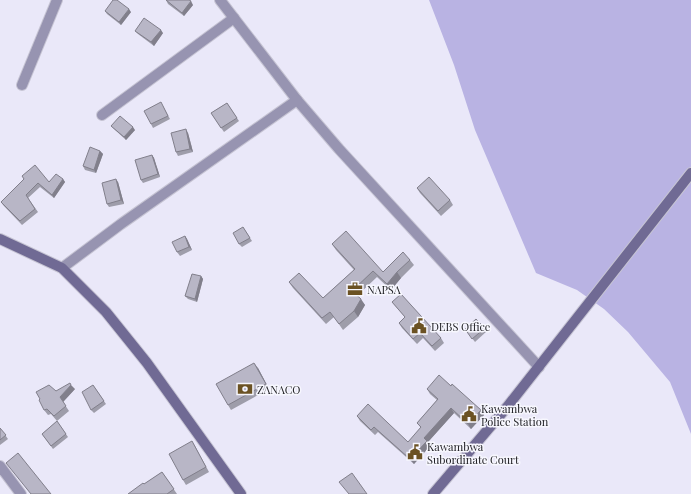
<svg xmlns="http://www.w3.org/2000/svg" width="691" height="494" viewBox="0 0 691 494" font-family="'Playfair Display',serif">
<style>
.green{fill:#b9b3e3}
.lines{fill:none;stroke-linecap:round;stroke-linejoin:round}
.street-casing{stroke:#c6c4d3;stroke-width:12}
.secondary-casing{stroke:#c6c4d3;stroke-width:12}
.street{stroke:#9794b1;stroke-width:10}
.secondary{stroke:#706a94;stroke-width:10}
.wall{fill:#9e9daa}
.shaded-wall{fill:#817f8b}
.building{fill:#b8b6c6;stroke:#817f8b}
.labels{text-anchor:middle;dominant-baseline:central;stroke-width:3;stroke-linejoin:round;paint-order:stroke}
.poi-label{font-size:11px;fill:#202025;stroke:#f7f7fe;text-anchor:start}
</style>
<rect width="100%" height="100%" fill="#eae8f9"/>
<!-- green -->
<polygon class="green" points="429,0 691,0 691,434 670,382 628,332 604,309 577,290 536,273 475,130 454,65"/>
<g class="lines">
<!-- street casing -->
<g class="street-casing">
<g id="street">
<polyline points="220,0 297,100 339,149 539,367"/>
<polyline points="22,85 57,0"/>
<polyline points="102,115 234,18"/>
<polyline points="62,268 121,224 297,100"/>
<polyline points="0,466 21,494"/>
</g>
</g>
<!-- secondary casing -->
<g class="secondary-casing">
<g id="secondary">
<polyline points="0,239 62,268 106,312 147,363 241,494"/>
<polyline points="433,494 507,407 691,173"/>
</g>
</g>
<!-- street -->
<use href="#street" class="street"/>
<!-- secondary -->
<use href="#secondary" class="secondary"/>
</g>
<!-- wall -->
<g class="wall">
<polygon points="166,0 193,5 184,16 168,4"/>
<polygon points="105,11 131,12 121,25 107,14"/>
<polygon points="135,31 163,33 154,46 138,34"/>
<polygon points="227,103 239,121 224,132 211,113"/>
<polygon points="163,106 170,119 153,128 151,124"/>
<polygon points="111,126 135,130 126,140 114,129"/>
<polygon points="188,133 193,152 178,156 176,152"/>
<polygon points="100,151 103,154 96,173 85,170 83,166"/>
<polygon points="152,155 154,158 160,177 143,183 141,180"/>
<polygon points="22,176 49,182 63,179 65,182 54,198 40,187 28,198 38,212 22,225 3,205 1,202 24,179"/>
<polygon points="118,182 124,204 109,207 107,204"/>
<polygon points="417,188 450,200 453,205 441,216 420,193"/>
<polygon points="243,227 252,241 242,247 239,244"/>
<polygon points="185,236 187,239 192,250 180,256 177,252"/>
<polygon points="332,244 383,272 410,260 414,265 401,278 391,290 377,277 357,296 365,305 358,317 343,330 334,317 326,324 293,288 289,282 323,298 354,270 336,250"/>
<polygon points="201,276 203,279 197,302 188,299 185,296"/>
<polygon points="392,302 441,338 444,343 435,351 423,338 417,344 402,328 399,323 405,317"/>
<polygon points="485,328 487,331 475,342 465,329"/>
<polygon points="258,368 269,389 231,410 228,405"/>
<polygon points="93,385 106,404 94,413 91,410"/>
<polygon points="451,386 481,410 484,415 471,429 454,413 428,442 430,446 414,464 378,432 375,435 360,421 357,416 408,442 421,428 417,423 437,400 430,394 427,389"/>
<polygon points="75,389 63,402 69,411 57,421 51,414 48,415 44,410 56,391"/>
<polygon points="57,421 68,437 53,449 42,434"/>
<polygon points="0,428 8,439 0,445"/>
<polygon points="192,441 195,446 209,472 186,485 183,480"/>
<polygon points="162,472 177,494 128,494 144,484"/>
</g>
<!-- shaded-wall -->
<g class="shaded-wall">
<polygon points="191,1 193,5 184,16 182,13"/>
<polygon points="129,9 131,12 121,25 119,22"/>
<polygon points="161,30 163,33 154,46 151,42"/>
<polygon points="133,127 135,130 126,140 124,137"/>
<polygon points="186,129 188,133 193,152 190,149"/>
<polygon points="100,151 103,154 96,173 94,170"/>
<polygon points="152,155 154,158 160,177 158,174"/>
<polygon points="63,179 65,182 54,198 52,195"/>
<polygon points="116,179 118,182 124,204 121,200"/>
<polygon points="185,236 187,239 192,250 189,247"/>
<polygon points="397,272 401,278 391,290 387,284"/>
<polygon points="201,276 203,279 197,302 195,299"/>
<polygon points="361,299 365,305 358,317 354,311"/>
<polygon points="254,363 258,368 269,389 266,384"/>
<polygon points="71,385 75,389 63,402 60,397"/>
<polygon points="451,408 454,413 428,442 430,446 414,464 410,459 424,438"/>
<polygon points="481,410 484,415 471,429 468,424"/>
</g>
<!-- building -->
<g class="building">
<polygon points="113,0 117,0 129,9 119,22 105,11"/>
<polygon points="166,0 189,0 191,1 182,13"/>
<polygon points="144,18 161,30 151,42 135,31"/>
<polygon points="161,102 168,116 151,124 144,111"/>
<polygon points="227,103 237,118 221,128 211,113"/>
<polygon points="120,116 133,127 124,137 111,126"/>
<polygon points="186,129 190,149 176,152 171,133"/>
<polygon points="90,147 100,151 94,170 83,166"/>
<polygon points="152,155 158,174 141,180 135,160"/>
<polygon points="35,165 49,182 56,174 63,179 52,195 38,183 26,195 35,209 20,221 1,202 24,179 22,176"/>
<polygon points="429,177 450,200 438,211 417,188"/>
<polygon points="116,179 121,200 107,204 102,183"/>
<polygon points="243,227 250,238 239,244 233,233"/>
<polygon points="346,231 383,272 403,252 410,260 397,272 387,284 373,271 352,291 361,299 354,311 339,324 330,312 322,318 289,282 299,273 323,298 355,269 332,244"/>
<polygon points="185,236 189,247 177,252 172,242"/>
<polygon points="192,274 201,276 195,299 185,296"/>
<polygon points="401,294 441,338 432,346 420,333 413,339 399,323 405,317 392,302"/>
<polygon points="476,319 485,328 472,339 465,329"/>
<polygon points="254,363 266,384 228,405 216,384"/>
<polygon points="439,375 451,386 452,384 481,410 468,424 451,408 424,438 427,441 410,459 374,427 371,430 357,416 368,404 408,442 421,427 417,423 438,399 427,389"/>
<polygon points="70,383 71,385 60,397 66,406 54,416 47,409 44,410 39,400 40,399 36,392 49,385 56,391"/>
<polygon points="93,385 104,401 91,410 82,392"/>
<polygon points="57,421 66,434 51,446 42,434"/>
<polygon points="0,428 6,435 0,440"/>
<polygon points="192,441 206,467 183,480 169,454"/>
<polygon points="18,453 51,494 31,494 6,463"/>
<polygon points="162,472 174,489 167,494 128,494 143,483 144,484"/>
<polygon points="352,473 367,494 349,494 339,482"/>
</g>
<!-- icons -->
<defs>
<g id="office-bare" transform="scale(1.2)"><path d="M-6-3h4V-5.5h4V-3h4V5H-6ZM-1-4.5V-3h2v-1.5ZM-6 0V1H6V0Z" fill="#6b5223" stroke="#f7f7fe" stroke-width="2.5" paint-order="stroke"/></g>
<g id="civic-bare" transform="scale(1.2)"><path d="M-.6-6.5H3V-4.5H.6V-3L4-1V1h2V6H-6V1h2V-1L-.6-3ZM-1.2 2.5V6h2.4V2.5Z" fill="#6b5223" stroke="#f7f7fe" stroke-width="2.5" paint-order="stroke"/></g>
<g id="bank-bare" transform="scale(1.2)"><path d="M-6-4H6V4H-6ZM0-2.3a2.3 2.3 0 1 0 0 4.6a2.3 2.3 0 1 0 0-4.6Z" fill="#6b5223" stroke="#f7f7fe" stroke-width="2.5" paint-order="stroke"/></g>
</defs>
<g fill-rule="evenodd">
<use href="#office-bare" x="355" y="289"/>
<use href="#civic-bare" x="419" y="326"/>
<use href="#bank-bare" x="245" y="389"/>
<use href="#civic-bare" x="469" y="414"/>
<use href="#civic-bare" x="415" y="452"/>
</g>
<g class="labels">
<!-- poi labels -->
<g class="poi-label">
<text x="367" y="289">NAPSA</text>
<text x="431" y="326">DEBS Office</text>
<text x="257" y="389">ZANACO</text>
<text x="481" y="408">Kawambwa<tspan x="481" dy="13">Police Station</tspan></text>
<text x="427" y="446">Kawambwa<tspan x="427" dy="13">Subordinate Court</tspan></text>
</g>
</g>
</svg>
